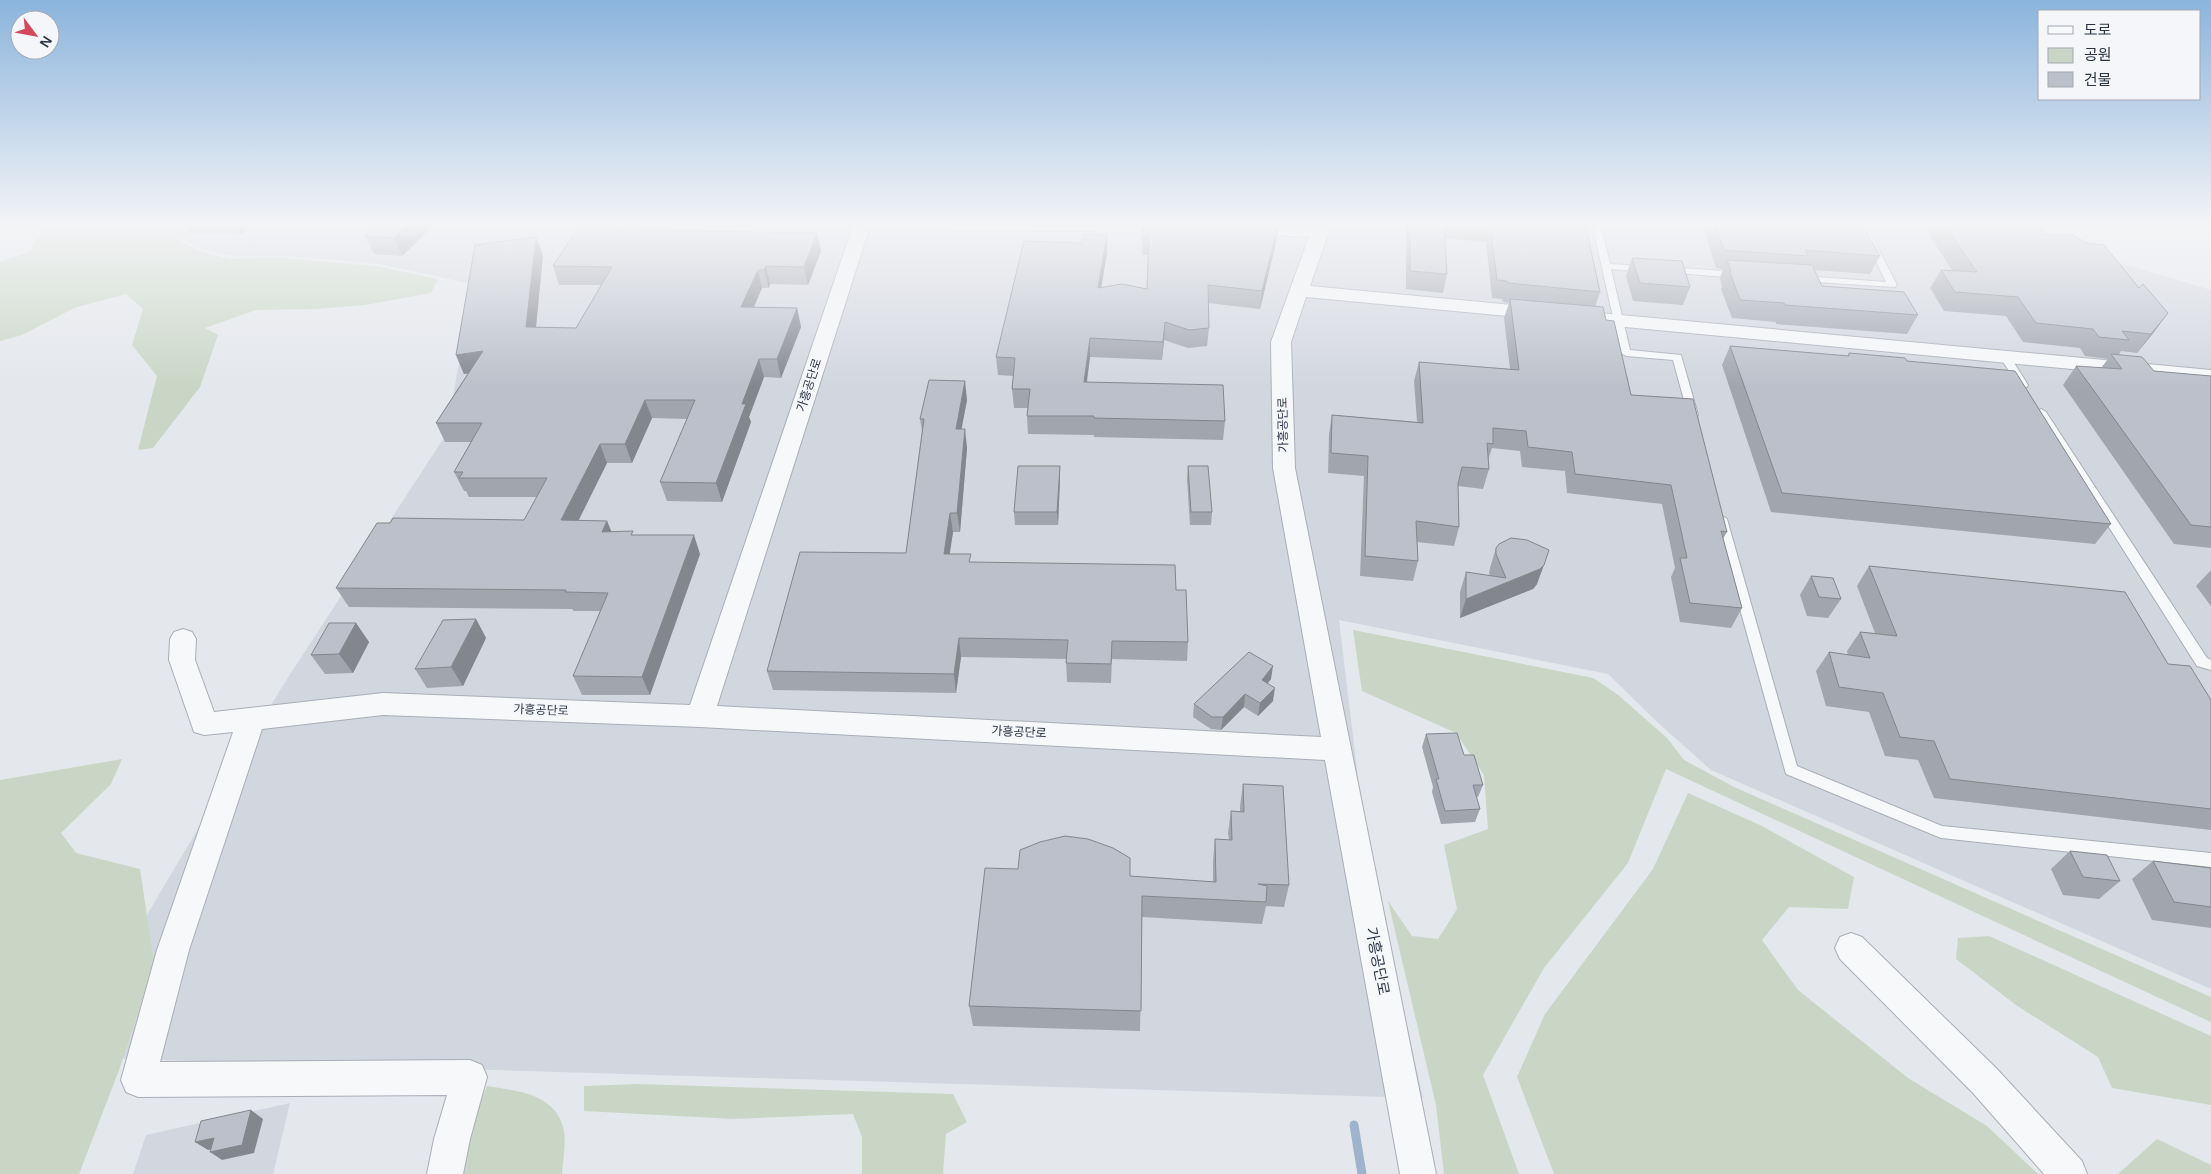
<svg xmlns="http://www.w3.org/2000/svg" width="2211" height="1174" viewBox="0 0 2211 1174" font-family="Helvetica,'Noto Sans KR',sans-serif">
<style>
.built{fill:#d2d6de}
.green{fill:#c9d6c5}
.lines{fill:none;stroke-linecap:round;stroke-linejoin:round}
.stream{stroke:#9fb4cc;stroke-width:9}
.lane-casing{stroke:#a9aeb7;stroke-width:2}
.street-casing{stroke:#a9aeb7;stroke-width:2}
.lane{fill:#f7f8fa;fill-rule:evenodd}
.street{fill:#f7f8fa;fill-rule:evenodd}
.wall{fill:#a1a5ae}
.shaded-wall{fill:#83868d}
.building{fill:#bbc0ca;stroke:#83868d}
.labels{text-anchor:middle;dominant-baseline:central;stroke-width:4;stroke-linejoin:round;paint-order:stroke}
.street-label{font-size:12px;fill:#2b3445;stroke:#f4f6f9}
.near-street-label{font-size:15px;fill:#2b3445;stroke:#f4f6f9}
</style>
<rect width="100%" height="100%" fill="#e4e7ec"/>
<!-- built -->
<g class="built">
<polygon points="192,223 1985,223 2211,290 2211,989 1711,770 1656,721 1608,674 1339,620 1365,835 1423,1098 63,1057 280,690 447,433 472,284 379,264 287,256 234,256 202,250 179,237"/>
<polygon points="290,1103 273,1174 133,1174 146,1135"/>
</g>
<!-- green -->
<g class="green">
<polygon points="39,223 191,223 177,239 200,251 229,259 281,258 376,266 438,279 431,293 365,305 316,309 256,310 205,328 218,335 200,387 153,448 138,450 157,376 132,345 143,309 126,294 74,308 22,335 0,341 0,262 29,252 46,227"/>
<polygon points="1353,630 1593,678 1617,694 1667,738 1684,760 1734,787 2211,997 2211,1022 1666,769 1628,863 1544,968 1483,1075 1519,1174 1444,1174 1436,1105 1388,901 1412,936 1438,939 1457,909 1444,845 1488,829 1484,775 1456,733 1362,691"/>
<polygon points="122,759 111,784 61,833 76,853 140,869 154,963 119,1070 79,1174 0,1174 0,780"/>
<polygon points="1688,793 1760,825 1854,877 1848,909 1789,907 1762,940 1798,990 1908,1078 1987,1126 2038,1174 1554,1174 1517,1077 1545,1014 1653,869"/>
<polygon points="1989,936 2211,1036 2211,1105 2112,1088 2098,1057 2016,1005 1956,959 1958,938"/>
<polygon points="637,1084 953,1094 967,1122 946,1134 943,1174 862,1174 862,1137 853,1114 734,1119 584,1111 584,1086"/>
<path d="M487 1086C518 1091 557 1094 564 1131 566 1144 563 1161 562 1174H449Z"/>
<polygon points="2157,1139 2211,1165 2211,1174 2118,1174"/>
</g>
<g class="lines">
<!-- stream -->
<polyline class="stream" points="1354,1125 1362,1174"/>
<!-- lane casing -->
<g class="lane-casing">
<g id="lane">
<polygon points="1592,223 1600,223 1610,264 1646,266 1651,269 1646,272 1611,269 1630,350 1681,355 1698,415 1697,417 1693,418 1688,415 1673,360 1626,356 1621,353"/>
<polygon points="1857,223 1865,223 1897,285 1895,287 1800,281 1800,277 1803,276 1886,282"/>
<polygon points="1668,267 1738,272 1743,275 1738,278 1665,272 1663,270"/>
<polygon points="2005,354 2009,355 2028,385 2027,387 2019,387 2018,385 2000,357"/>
<polygon points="2041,409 2046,412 2207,658 2211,660 2211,670 2197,666 2036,412"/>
<polygon points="1721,515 1727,519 1797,766 1942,826 2211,853 2211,867 1941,838 1786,774 1715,519"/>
</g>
</g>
<!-- street casing -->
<g class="street-casing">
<g id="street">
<polygon points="854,223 1184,223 1187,227 1184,231 1178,232 869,229 717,706 1321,737 1273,468 1271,342 1309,237 1239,233 1236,229 1239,225 1245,224 1313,226 1314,223 1332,223 1310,286 2211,370 2211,382 1306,297 1291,342 1295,468 1436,1174 1400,1174 1325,760 700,727 383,715 262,729 189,950 160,1062 470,1060 482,1065 487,1077 470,1139 463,1174 427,1174 434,1139 447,1095 138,1097 126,1092 121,1080 157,950 233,732 204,735 194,732 169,660 170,639 174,632 183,629 192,632 196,639 195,660 214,712 383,693 690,705"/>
<polygon points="1851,933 1862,937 1997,1069 2082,1161 2087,1174 2044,1174 1973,1093 1840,959 1835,948 1840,937"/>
</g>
</g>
<!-- lane -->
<use href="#lane" class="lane"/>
<!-- street -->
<use href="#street" class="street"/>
</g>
<!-- wall -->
<g class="wall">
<polygon points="183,223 253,223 242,234 189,233"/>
<polygon points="379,223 436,223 402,256 374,254 365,236"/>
<polygon points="1406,223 1585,223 1600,292 1595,307 1606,320 1631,395 1727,532 1723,539 1742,608 1731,628 1680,622 1671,577 1675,568 1662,504 1567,493 1565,471 1522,467 1520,451 1492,448 1488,460 1489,469 1483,489 1458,486 1459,527 1454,546 1417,542 1418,561 1413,581 1360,576 1364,476 1328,473 1329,434 1332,415 1417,422 1414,381 1419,362 1510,369 1504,318 1509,303 1503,302 1502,299 1492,298 1486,242 1445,238 1447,274 1443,293 1406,289"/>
<polygon points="1702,223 1862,223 1880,256 1870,274 1814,270 1822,286 1918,315 1907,334 1776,324 1776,322 1732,318 1721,289 1722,287 1720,278 1723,269 1716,268"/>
<polygon points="1930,223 1984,223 1984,224 2045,234 2139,288 2168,313 2154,332 2137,353 2121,351 2119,355 2154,371 2211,376 2211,548 2174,544 2063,385 2076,366 2101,368 2108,359 2085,356 2080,348 2023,342 2006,316 1944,311 1930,288 1941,270 1952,270 1926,230"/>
<polygon points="817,233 821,251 808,285 770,284 769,288 762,288 754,307 797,308 801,327 781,378 764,377 749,417 751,422 722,502 667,501 660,482 687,419 652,418 632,463 607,463 579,520 607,521 611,532 634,535 700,554 650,695 582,695 573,676 600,611 574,611 572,609 349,607 336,588 390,523 524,520 537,497 469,497 466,491 464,491 454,472 471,442 445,442 436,423 468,373 464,374 456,355 543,255 536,327 576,328 602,285 559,285 553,266"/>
<polygon points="1142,237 1277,238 1260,309 1208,303 1209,328 1207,346 1188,348 1164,340 1162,360 1090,357 1087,382 1225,421 1223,440 1094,437 1094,435 1028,434 1027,416 1028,408 1014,408 1012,389 1014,376 998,375 996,357 1107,253 1101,288 1147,289 1148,255 1142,255"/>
<polygon points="1632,258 1690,287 1683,305 1633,301 1626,276"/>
<polygon points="1730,346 1848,356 1849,353 1907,361 2111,524 2095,544 1771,512 1722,365"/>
<polygon points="967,400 961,429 967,448 960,532 953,532 949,554 971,562 1176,590 1188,642 1187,661 1112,659 1111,683 1067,682 1066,659 961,657 956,693 773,690 767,671 906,553 922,431 920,419"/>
<polygon points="1060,466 1060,479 1058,525 1015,525 1014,512"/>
<polygon points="1188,466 1212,512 1211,525 1190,525 1187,479"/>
<polygon points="1496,548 1537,584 1533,589 1460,618 1460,592 1466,572 1490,576 1489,573 1490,568"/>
<polygon points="1869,566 2168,664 2211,700 2211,830 1934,798 1918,760 1885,756 1869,712 1826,706 1816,671 1829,652 1848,655 1847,651 1860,632 1875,633 1857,586"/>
<polygon points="2211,570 2211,606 2196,586"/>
<polygon points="1811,576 1841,599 1828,618 1807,616 1800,595"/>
<polygon points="476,619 486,638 463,686 427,688 415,669"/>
<polygon points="356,623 369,642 353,673 325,674 311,655"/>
<polygon points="1271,679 1267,684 1273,701 1258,716 1244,707 1221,730 1211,729 1193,717 1194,704"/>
<polygon points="1426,734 1464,755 1483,785 1478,797 1476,797 1480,809 1475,822 1441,824 1432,792 1433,787 1422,747"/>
<polygon points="1243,784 1289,885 1284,907 1266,906 1262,924 1142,917 1140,1031 973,1026 969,1006 1130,876 1213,882 1213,861 1215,839 1229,840 1228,833 1231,811 1240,811 1240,806"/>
<polygon points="2070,851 2120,881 2099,899 2063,895 2051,869"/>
<polygon points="2153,861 2211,868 2211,928 2152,920 2132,879"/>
</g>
<!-- shaded-wall -->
<g class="shaded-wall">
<polygon points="235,223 253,223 242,234"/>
<polygon points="409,223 436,223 402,256 394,238"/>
<polygon points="1279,223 1277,238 1260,309 1262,291"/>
<polygon points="817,233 821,251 808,285 804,267"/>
<polygon points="1107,235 1107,253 1098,306 1098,288"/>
<polygon points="536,237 543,255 534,346 526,327"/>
<polygon points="766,266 770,284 769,288 764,270"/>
<polygon points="758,270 762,288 746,325 741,307"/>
<polygon points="797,308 801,327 781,378 777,359"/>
<polygon points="2168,313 2154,332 2137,353 2151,334"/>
<polygon points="1165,322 1164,340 1162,360 1163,342"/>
<polygon points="1090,338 1090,357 1084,400 1084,382"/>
<polygon points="483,351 491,370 464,374 456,355"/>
<polygon points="759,359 764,377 749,417 751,422 722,502 716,483 742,404"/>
<polygon points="965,381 967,400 958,448 956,429"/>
<polygon points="645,400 652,418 632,463 625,444"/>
<polygon points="965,429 967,448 960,532 957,513"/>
<polygon points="600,444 607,463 569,539 561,520"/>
<polygon points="1060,466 1060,479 1058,525 1057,512"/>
<polygon points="950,513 953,532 947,573 944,554"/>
<polygon points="607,521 615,540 602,532"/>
<polygon points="694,535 700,554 650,695 642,677"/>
<polygon points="1544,565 1537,584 1533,589 1460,618 1466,599"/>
<polygon points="476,619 486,638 463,686 451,667"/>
<polygon points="356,623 369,642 353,673 339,654"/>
<polygon points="959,638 961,657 956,693 954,674"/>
<polygon points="1273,666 1271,679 1260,693 1262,680"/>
<polygon points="1275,688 1273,701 1258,716 1260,703"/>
<polygon points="1245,694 1244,707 1221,730 1223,717"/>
<polygon points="251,1110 263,1119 254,1153 222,1160 210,1152"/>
<polygon points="214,1138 226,1146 208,1150 195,1142"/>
</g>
<!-- building -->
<g class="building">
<polygon points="379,223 409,223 394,238 365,236"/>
<polygon points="1143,223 1278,223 1262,291 1208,285 1209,328 1189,330 1165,322 1163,342 1090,338 1084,382 1223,385 1225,421 1094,418 1094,416 1027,416 1030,389 1012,389 1015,358 996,357 1024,241 1082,243 1084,234 1107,235 1098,288 1122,284 1147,289 1149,238 1142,237"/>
<polygon points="1410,223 1444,223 1447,274 1410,271"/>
<polygon points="1487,223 1585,223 1600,292 1508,283 1507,281 1497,280 1490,223"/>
<polygon points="1715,223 1862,223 1880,256 1805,250 1808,256 1724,250"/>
<polygon points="1943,223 1984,223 1984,224 2040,228 2045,234 2073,235 2086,243 2104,245 2139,288 2143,284 2168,313 2151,334 2122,331 2129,340 2099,337 2093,329 2036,323 2018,297 1955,292 1941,270 1977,272"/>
<polygon points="577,229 817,233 804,267 766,266 764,270 758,270 741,307 797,308 777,359 759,359 742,404 746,404 716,483 660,482 695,400 645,400 625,444 600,444 561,520 607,521 602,532 633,531 631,535 694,535 642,677 573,676 608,593 565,592 566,590 336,588 377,523 390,523 393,518 524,520 547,478 459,478 463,472 454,472 482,423 436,423 483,351 456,355 475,245 536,237 526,327 576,328 612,267 553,266"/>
<polygon points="1632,258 1682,261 1690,287 1640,283"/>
<polygon points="1727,260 1812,265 1822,286 1904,292 1918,315 1785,305 1784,303 1740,300 1729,270 1731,271"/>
<polygon points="1510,299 1603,307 1606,320 1614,321 1631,395 1693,399 1727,532 1721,531 1742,608 1690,603 1680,558 1687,558 1671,485 1575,474 1572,452 1528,447 1526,431 1493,428 1493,444 1487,443 1489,469 1462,467 1458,484 1459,527 1416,521 1418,561 1365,556 1368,456 1331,453 1332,415 1423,423 1419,362 1519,370"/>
<polygon points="1730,346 1849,356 1849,353 1905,358 1907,361 2015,371 2111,524 1782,493"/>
<polygon points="2111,354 2142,357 2154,371 2211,376 2211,527 2191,525 2076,366 2122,369"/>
<polygon points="929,380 965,381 956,429 965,429 957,513 950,513 944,554 971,554 969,562 1175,565 1176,590 1186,590 1188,642 1112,641 1111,664 1066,663 1068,640 959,638 954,674 767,671 800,552 906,553 924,419 920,419"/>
<polygon points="1018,466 1060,466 1057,512 1014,512"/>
<polygon points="1188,466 1208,466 1212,512 1191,512"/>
<polygon points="1511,538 1527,540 1549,550 1544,565 1540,569 1466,599 1466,572 1506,578 1496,554 1496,548 1499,544"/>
<polygon points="1869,566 2125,592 2168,664 2190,666 2211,700 2211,809 1950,779 1934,741 1900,737 1883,693 1839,687 1829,652 1870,658 1860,632 1897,636"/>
<polygon points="1811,576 1833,578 1841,599 1819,597"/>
<polygon points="476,619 451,667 415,669 443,620"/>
<polygon points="329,623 356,623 339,654 311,655"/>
<polygon points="1249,652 1273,666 1262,680 1275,688 1260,703 1245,694 1223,717 1212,717 1194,704"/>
<polygon points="1457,733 1464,755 1474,755 1483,785 1473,785 1480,809 1445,811 1436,779 1439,779 1426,734"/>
<polygon points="1243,784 1283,786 1289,885 1258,884 1267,886 1266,902 1142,896 1141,1011 969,1006 985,868 1018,869 1020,850 1040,842 1065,836 1088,839 1113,848 1130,858 1130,876 1216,882 1215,839 1232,840 1231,811 1244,812"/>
<polygon points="2070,851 2107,855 2120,881 2083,877"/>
<polygon points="2153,861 2211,868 2211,907 2174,902"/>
<polygon points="251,1110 242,1145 210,1152 214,1138 195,1142 201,1121"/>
</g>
<!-- sky -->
<linearGradient id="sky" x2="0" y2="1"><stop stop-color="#8bb4dd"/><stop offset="0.58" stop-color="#f3f4f6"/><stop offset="1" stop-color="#f3f4f6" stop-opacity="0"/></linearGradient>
<rect width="2211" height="387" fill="url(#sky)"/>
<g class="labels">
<!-- street labels -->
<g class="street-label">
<text transform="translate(809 385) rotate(-72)">가흥공단로</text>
<text transform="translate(1283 425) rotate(-91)">가흥공단로</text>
<text transform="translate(541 710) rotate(2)">가흥공단로</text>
<text transform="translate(1019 732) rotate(3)">가흥공단로</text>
</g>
<!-- near-street labels -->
<g class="near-street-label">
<text transform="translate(1378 961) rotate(79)">가흥공단로</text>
</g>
</g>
<!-- legend -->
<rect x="2038" y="10" width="162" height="90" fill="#f4f6f9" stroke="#a4a8b1"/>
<rect x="2048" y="26" width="25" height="8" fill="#f7f8fa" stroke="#a4a8b1"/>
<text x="2084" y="35" font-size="15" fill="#2b3445">도로</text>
<rect x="2048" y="48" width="25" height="15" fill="#c9d6c5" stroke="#a4a8b1"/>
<text x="2084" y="60" font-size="15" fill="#2b3445">공원</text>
<rect x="2048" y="72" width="25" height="15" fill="#bbc0ca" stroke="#a4a8b1"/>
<text x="2084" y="85" font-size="15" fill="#2b3445">건물</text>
<!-- north arrow -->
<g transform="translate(35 35) rotate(122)"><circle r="24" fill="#f4f6f9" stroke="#a4a8b1"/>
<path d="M0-4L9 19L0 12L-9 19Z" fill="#d1495b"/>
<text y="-8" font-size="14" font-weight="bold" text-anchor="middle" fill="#2b3445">N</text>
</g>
</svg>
